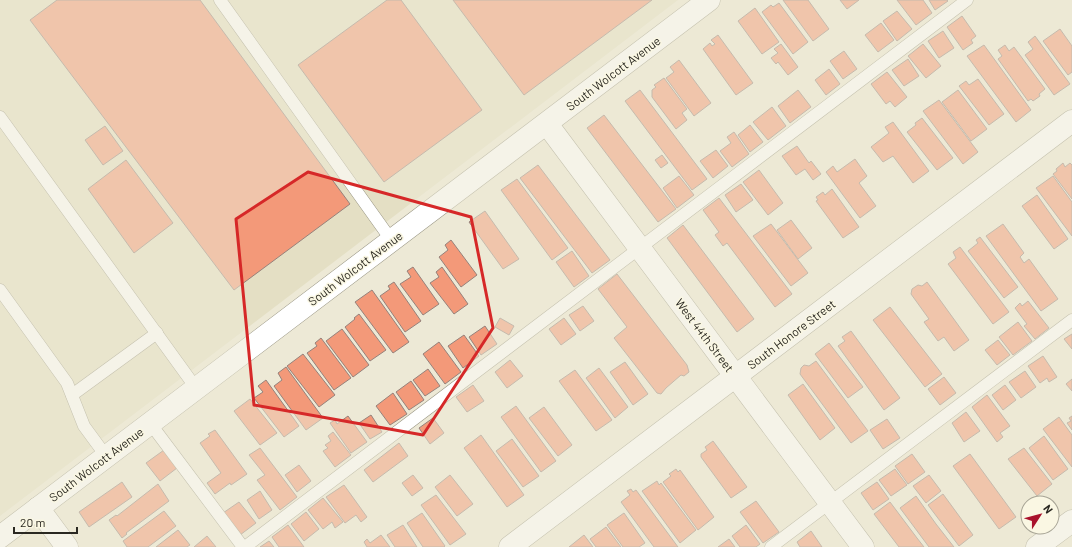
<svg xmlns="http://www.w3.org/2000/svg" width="1072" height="547" viewBox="0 0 1072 547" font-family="Barlow,sans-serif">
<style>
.built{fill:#e4dfc4}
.building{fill:#f39979;stroke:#96827b}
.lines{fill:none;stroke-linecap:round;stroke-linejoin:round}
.lane-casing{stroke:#969381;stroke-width:13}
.street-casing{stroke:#969381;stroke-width:23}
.lane{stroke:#fff;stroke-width:12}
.street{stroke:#fff;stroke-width:22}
.marked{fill:none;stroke:#d62828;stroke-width:3;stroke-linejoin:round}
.labels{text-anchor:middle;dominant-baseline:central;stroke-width:3;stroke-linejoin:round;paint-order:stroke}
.street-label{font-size:12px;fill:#2a2821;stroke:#faf7e3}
</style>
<rect width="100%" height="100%" fill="#ede9d6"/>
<!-- built -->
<polygon class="built" points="0,0 678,0 0,516"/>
<!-- building -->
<g class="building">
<polygon points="57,0 200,0 350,204 234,290 30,20"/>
<polygon points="387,0 401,0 482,110 384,182 298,65"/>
<polygon points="453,0 652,0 524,95"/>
<polygon points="783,0 808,0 829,29 813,41"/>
<polygon points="840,0 859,0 847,9"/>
<polygon points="897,0 923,0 932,13 916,25"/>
<polygon points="929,0 947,0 948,1 935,10"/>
<polygon points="779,3 808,42 793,54 762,12 771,5 773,7"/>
<polygon points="755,8 779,42 762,54 738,21"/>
<polygon points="897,11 912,29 897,41 883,21"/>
<polygon points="962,16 976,36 971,40 973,43 963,50 947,27"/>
<polygon points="881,23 894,40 878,52 865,35"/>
<polygon points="1060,29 1072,46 1072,72 1068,75 1043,41"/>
<polygon points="943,31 954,48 939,58 928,41"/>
<polygon points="718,35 753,83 736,95 703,49 710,43 712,46 715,44 711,40"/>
<polygon points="1035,36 1070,84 1054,95 1025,55 1033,49 1028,42"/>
<polygon points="781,44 798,67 788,75 778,62 776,64 771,58 778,53 774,49"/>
<polygon points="923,44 941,66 926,78 908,56"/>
<polygon points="984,45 1031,110 1016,122 967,56"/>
<polygon points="1005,45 1009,51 1014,47 1045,89 1039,94 1040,96 1033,101 1031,99 1028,101 998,59 1002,56 998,50"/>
<polygon points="844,51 857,69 843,79 830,61"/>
<polygon points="908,59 919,76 904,86 892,70"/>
<polygon points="679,60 711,103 694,116 666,78 674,72 670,67"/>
<polygon points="829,69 840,84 826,95 815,80"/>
<polygon points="887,72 907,97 895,107 890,101 886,104 871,84"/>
<polygon points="664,78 687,109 682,113 687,120 676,129 652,97 652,90 656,87 654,85"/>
<polygon points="978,79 1004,114 989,125 959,86 966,81 969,85"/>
<polygon points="640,90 707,179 692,190 625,101"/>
<polygon points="798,90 811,107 790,123 778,106"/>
<polygon points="958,90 987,129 971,141 942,102"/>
<polygon points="939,100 978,152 963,164 923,111"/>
<polygon points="772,107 786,126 768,140 753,122"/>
<polygon points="604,115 676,209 658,222 587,128"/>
<polygon points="922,118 953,158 937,170 907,132 916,125 915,123"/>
<polygon points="893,122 929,171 913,183 893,156 883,162 871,147 889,133 885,127"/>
<polygon points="750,125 763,142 750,152 738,135"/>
<polygon points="105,126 123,151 103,165 85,140"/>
<polygon points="734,132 749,154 732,167 720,151 731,143 727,137"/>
<polygon points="797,146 809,163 811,161 821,174 813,180 805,169 796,175 782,156"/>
<polygon points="716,150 728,166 713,178 700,161"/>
<polygon points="662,155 668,163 661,168 655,160"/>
<polygon points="855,159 867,176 859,183 876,206 860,218 826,172 833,166 837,172"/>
<polygon points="126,160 173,223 134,253 88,189"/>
<polygon points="1063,163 1065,167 1070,163 1072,165 1072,199 1053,174 1057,171 1056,169"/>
<polygon points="538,165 610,260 592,273 520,178"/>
<polygon points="759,170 783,203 768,215 743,182"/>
<polygon points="679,176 694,195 677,208 663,188"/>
<polygon points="1053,176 1072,202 1072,236 1036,188"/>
<polygon points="517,179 568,248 552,260 501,190"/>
<polygon points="741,184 753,200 736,212 725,195"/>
<polygon points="832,189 859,227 843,238 816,201 818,200 816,197 823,192 825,195"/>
<polygon points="1037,195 1068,239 1054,249 1022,206"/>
<polygon points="719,198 792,294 775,307 727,243 723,246 715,235 719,232 703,210"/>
<polygon points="485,211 519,259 503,269 469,222"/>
<polygon points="791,220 812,248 798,259 777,230"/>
<polygon points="771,224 808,273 791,286 753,236"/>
<polygon points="1003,224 1024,253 1020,257 1024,263 1029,259 1058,299 1041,311 986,236"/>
<polygon points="683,225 754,319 737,332 667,238"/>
<polygon points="980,237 1018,287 1004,298 968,251 978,243 976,240"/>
<polygon points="451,240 477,275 461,287 439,257 448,250 445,245"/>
<polygon points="960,247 1009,312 993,324 948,264 956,258 953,252"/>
<polygon points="572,251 589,276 574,287 556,262"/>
<polygon points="413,267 439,304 423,315 400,284 411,277 407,271"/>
<polygon points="442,267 468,304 454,314 430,283 439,277 436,272"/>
<polygon points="617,274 687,365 689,372 684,376 681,375 666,388 661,394 657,393 614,338 627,327 598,289"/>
<polygon points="394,282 421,321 405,332 380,296 390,289 388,286"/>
<polygon points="927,282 969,340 954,351 944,337 938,341 924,322 929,319 911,294 912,289 918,285 922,286"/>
<polygon points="372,290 409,342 393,353 355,302"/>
<polygon points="1028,301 1049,328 1035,339 1024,326 1027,324 1015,308 1020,303 1022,306"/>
<polygon points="583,306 594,321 580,331 569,315"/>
<polygon points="890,307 942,374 925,387 873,320"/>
<polygon points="359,314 386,350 370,361 345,327 355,319 354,318"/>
<polygon points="500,318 514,326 509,335 495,327"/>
<polygon points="564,318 576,334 561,345 549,329"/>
<polygon points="1018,322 1032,341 1013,355 999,337"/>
<polygon points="485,326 497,344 481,355 469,337"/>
<polygon points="342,329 369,365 353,377 326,341"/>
<polygon points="851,331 900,398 884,410 838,346 845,341 842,337"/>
<polygon points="1072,334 1072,349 1064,339"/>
<polygon points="464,335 479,356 463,368 448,346"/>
<polygon points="321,338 351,378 334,390 307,353 317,346 315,343"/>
<polygon points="998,340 1010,355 997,365 985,350"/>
<polygon points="439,342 461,372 445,384 423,354"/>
<polygon points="829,343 863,387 848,398 815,354"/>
<polygon points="303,354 335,395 319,407 287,366"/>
<polygon points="1043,356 1057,377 1049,382 1047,378 1040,383 1028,366"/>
<polygon points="510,360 523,376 507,388 495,372"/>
<polygon points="816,361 868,431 851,443 800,374 801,368 804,365 809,366"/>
<polygon points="625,362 648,394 633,405 610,372"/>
<polygon points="286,367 323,418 306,430 274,386 282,380 278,373"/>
<polygon points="599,368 628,407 615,418 586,378"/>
<polygon points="428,369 440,386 425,396 413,380"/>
<polygon points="575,370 612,420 596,431 559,381"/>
<polygon points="1025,371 1036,387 1021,398 1009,382"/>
<polygon points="944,377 956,393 940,405 928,389"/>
<polygon points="1072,379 1072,391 1066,384"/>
<polygon points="266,380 299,426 284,437 254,398 263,392 258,386"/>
<polygon points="411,381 424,400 409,410 396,392"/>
<polygon points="803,384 835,428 820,440 788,395"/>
<polygon points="473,385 484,401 467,412 456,397"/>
<polygon points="1005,385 1016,400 1003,410 992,395"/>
<polygon points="393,393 407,414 390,425 376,406"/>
<polygon points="987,395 1010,426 1000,433 1003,437 997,442 972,407"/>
<polygon points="250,399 277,433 260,445 234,411"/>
<polygon points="516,406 556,461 541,472 501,417"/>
<polygon points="544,407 572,445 558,456 529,418"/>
<polygon points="966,412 980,431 964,442 952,423"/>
<polygon points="371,415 382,432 370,439 359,423"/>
<polygon points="348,416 367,442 351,453 330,423 335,420 337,424"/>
<polygon points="1072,416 1072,430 1067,423 1071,421 1069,418"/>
<polygon points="1059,417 1072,435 1072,467 1043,429"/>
<polygon points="433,418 444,433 430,444 419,428"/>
<polygon points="887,419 900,438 883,449 870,430"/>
<polygon points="215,430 247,474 231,485 230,483 215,494 207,483 221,473 200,443 210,436 208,434"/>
<polygon points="333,432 351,455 335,467 323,451 328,448 325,445 331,441 328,436"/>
<polygon points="481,435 524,495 507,507 464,448"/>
<polygon points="1044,436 1068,469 1053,480 1029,448"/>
<polygon points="512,439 539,476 523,487 496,451"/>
<polygon points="713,441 747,487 731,498 701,457 701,454 707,450 705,447"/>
<polygon points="399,443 408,456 373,482 364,470"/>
<polygon points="260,448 297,497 280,510 257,480 265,475 249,455"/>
<polygon points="1024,448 1052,484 1037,496 1008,459"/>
<polygon points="164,450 177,468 160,481 146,463"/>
<polygon points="912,454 925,472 908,484 895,466"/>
<polygon points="970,454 1016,517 999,529 953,466"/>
<polygon points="299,465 311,481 297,492 285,475"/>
<polygon points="676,469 678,472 680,470 714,517 698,530 663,482 671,476 669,474"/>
<polygon points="895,469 907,485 891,496 879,480"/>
<polygon points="413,475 423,488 412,496 402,483"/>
<polygon points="450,475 473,504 457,516 435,487"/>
<polygon points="929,475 941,491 926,503 913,486"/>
<polygon points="657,481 659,485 661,483 696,530 680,543 642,491"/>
<polygon points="122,482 132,497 89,527 79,512"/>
<polygon points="877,482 889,499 873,510 861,493"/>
<polygon points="158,484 169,501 126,533 127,534 122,538 109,520 116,515 117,516"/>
<polygon points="344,485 367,517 361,522 356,515 345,523 326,497"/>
<polygon points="631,489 633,492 636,490 678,547 654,547 621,502 630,495 627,491"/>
<polygon points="260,491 272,510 259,519 247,500"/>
<polygon points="943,494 973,535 959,546 928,505"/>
<polygon points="436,495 466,534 450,545 421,505"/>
<polygon points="916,496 936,524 954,547 929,547 900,508"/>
<polygon points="323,498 343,522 335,528 332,522 323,529 308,510"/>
<polygon points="756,501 779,532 763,543 740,512"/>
<polygon points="239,502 256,523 240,535 223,513"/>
<polygon points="890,502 917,538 924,547 899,547 874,514"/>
<polygon points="164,511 176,526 148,547 127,547 123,541"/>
<polygon points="306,512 319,529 304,541 291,524"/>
<polygon points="422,513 445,546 444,547 423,547 407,523"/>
<polygon points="624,513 645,543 639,547 623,547 607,525"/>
<polygon points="288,525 304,547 279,547 272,537"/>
<polygon points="403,525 417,547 395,547 387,535"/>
<polygon points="746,525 760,544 756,547 740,547 732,536"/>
<polygon points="606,527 621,547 596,547 590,539"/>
<polygon points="178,530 190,545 187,547 156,547"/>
<polygon points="811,531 822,547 800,547 797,542"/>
<polygon points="381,535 390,547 367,547 364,542 367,539 370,543"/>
<polygon points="584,535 593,547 569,547"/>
<polygon points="207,536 216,547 194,547"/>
<polygon points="729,539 735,547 718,547"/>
<polygon points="269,541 274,547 260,547"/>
</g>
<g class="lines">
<!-- lane casing -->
<g class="lane-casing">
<g id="lane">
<polyline points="220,0 392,241"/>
<polyline points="0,117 196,388"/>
<polyline points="0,290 67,383 84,426 106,456"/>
<polyline points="72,395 157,333"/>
<polyline points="150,423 243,547"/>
<polyline points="245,547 967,0"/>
<polyline points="771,547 1072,320"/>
</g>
</g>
<!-- street casing -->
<g class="street-casing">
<g id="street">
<polyline points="547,124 863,547"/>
<polyline points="38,508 67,547"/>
<polyline points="0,537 709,0"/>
<polyline points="510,547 1072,121"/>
<polyline points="1037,547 1072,521"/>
</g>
</g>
<!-- lane -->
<use href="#lane" class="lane"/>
<!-- street -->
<use href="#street" class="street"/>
</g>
<!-- marked area -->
<path d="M0 0H1072V547H0ZM308 172 471 217 493 328 423 435 254 405 236 219Z" fill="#ede9d6" fill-opacity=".55" fill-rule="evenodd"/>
<path class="marked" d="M308 172 471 217 493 328 423 435 254 405 236 219Z"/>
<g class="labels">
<!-- street labels -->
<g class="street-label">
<text transform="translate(613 73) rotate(-37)">South Wolcott Avenue</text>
<text transform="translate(355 268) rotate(-37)">South Wolcott Avenue</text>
<text transform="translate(791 334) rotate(-37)">South Honore Street</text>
<text transform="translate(705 335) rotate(53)">West 44th Street</text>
<text transform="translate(96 464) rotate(-37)">South Wolcott Avenue</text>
</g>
</g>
<!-- north arrow -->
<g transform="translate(1040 515) rotate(54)"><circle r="19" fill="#faf7e3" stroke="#a7a495"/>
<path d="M0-3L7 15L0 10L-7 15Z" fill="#a9122c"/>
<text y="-6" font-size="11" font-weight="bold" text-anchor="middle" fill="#2a2821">N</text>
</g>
<!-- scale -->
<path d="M14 527v6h63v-6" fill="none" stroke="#2a2821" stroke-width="2"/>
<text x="20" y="527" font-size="12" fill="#2a2821" stroke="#faf7e3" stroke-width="3" paint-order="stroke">20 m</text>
</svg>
